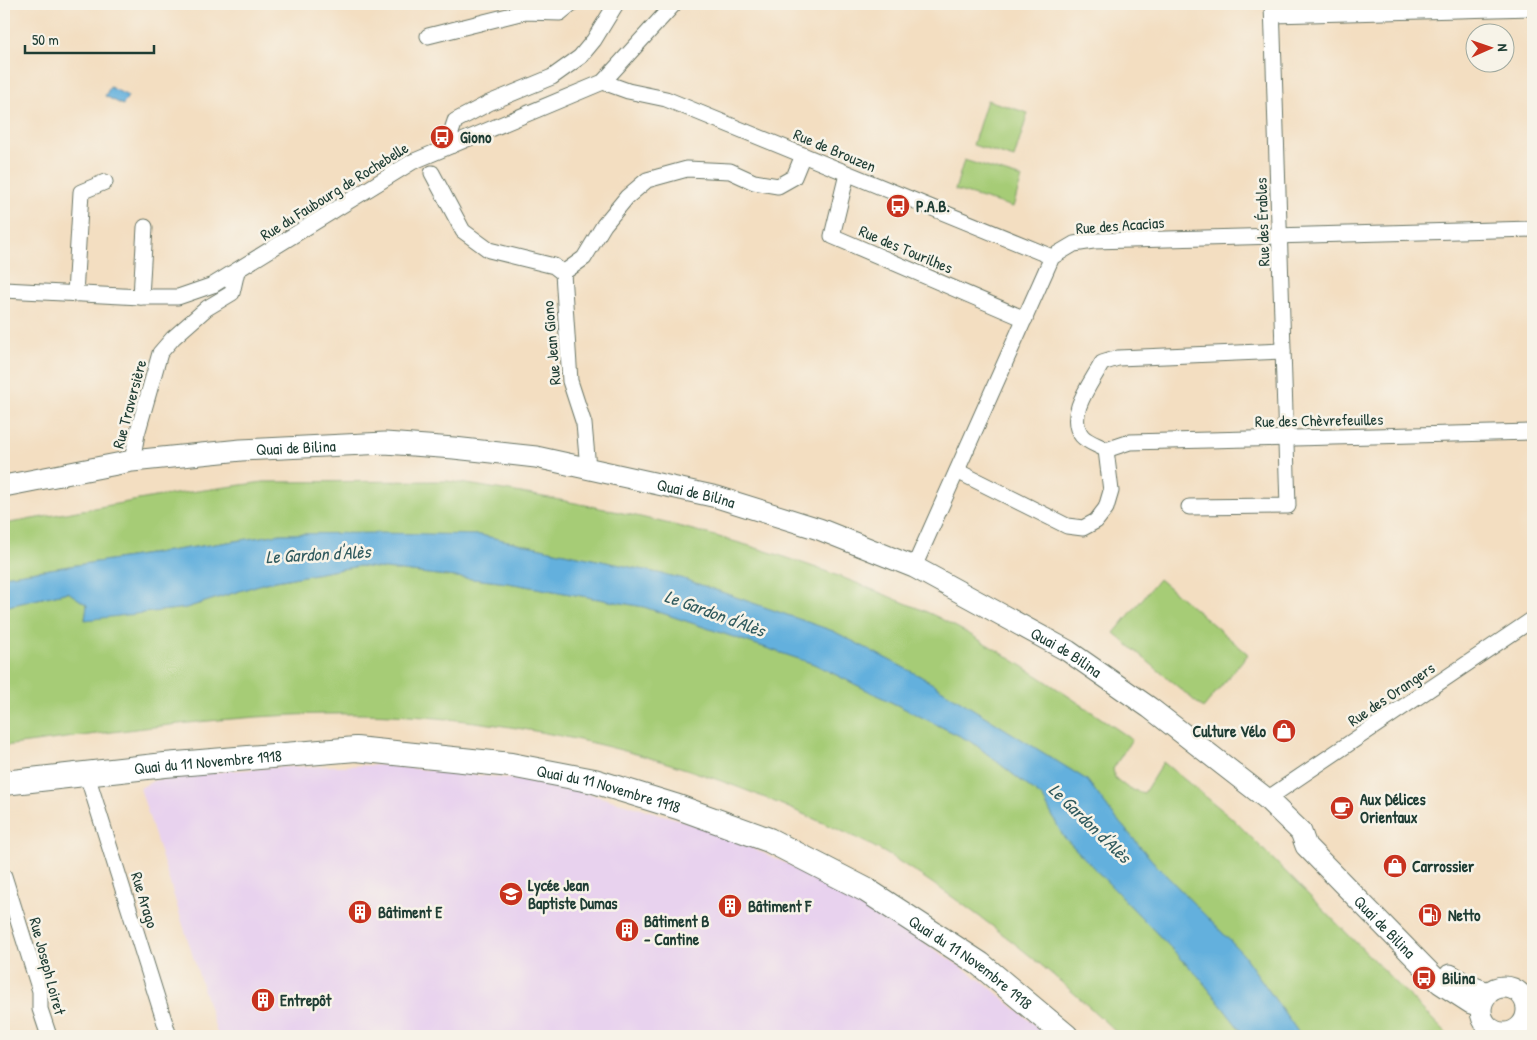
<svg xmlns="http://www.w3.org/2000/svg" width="1537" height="1040" viewBox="0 0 1537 1040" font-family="'Patrick Hand',sans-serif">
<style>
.built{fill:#e8d2ee}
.green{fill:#a6cc76;stroke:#628455}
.water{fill:#64b0dd;stroke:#427688}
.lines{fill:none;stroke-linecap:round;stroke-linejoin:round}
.street-casing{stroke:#697565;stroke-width:17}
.secondary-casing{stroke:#697565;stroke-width:23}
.primary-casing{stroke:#697565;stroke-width:26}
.street{stroke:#fff;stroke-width:15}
.secondary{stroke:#fff;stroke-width:21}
.primary{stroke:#fff;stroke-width:24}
.labels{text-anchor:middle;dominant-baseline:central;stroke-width:5;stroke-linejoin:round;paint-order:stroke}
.poi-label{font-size:16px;font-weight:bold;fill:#1f3d34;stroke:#f7f3e8;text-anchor:start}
.street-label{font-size:16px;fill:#1f3d34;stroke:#f7f3e8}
.water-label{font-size:18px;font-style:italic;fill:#305a5e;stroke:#f7f3e8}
</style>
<rect width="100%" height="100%" fill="#f7f3e8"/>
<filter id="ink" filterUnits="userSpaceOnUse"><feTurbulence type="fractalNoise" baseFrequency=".02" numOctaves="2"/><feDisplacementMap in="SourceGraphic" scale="10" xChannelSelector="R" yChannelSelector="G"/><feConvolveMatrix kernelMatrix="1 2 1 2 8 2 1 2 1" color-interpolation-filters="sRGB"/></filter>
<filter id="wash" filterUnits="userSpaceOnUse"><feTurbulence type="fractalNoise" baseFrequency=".0096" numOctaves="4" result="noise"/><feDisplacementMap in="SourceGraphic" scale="20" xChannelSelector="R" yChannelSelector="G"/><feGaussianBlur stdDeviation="1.12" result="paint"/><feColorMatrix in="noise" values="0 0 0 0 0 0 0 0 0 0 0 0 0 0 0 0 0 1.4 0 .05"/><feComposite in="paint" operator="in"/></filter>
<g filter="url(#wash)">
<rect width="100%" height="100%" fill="#f3dec1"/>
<!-- built -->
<polygon class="built" points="382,765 524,780 576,790 681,820 729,837 824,881 871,907 985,983 1048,1036 218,1036 140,788 155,780 227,771 281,767"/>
<!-- green -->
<g class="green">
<polygon points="987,100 1028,113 1014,158 973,145"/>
<polygon points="964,160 1022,178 1013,207 955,190"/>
<path d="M447 481C595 503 743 535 881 593 903 603 926 610 947 622 1012 656 1072 699 1132 739L1113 769 1115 778 1129 789 1144 793 1163 762 1232 818 1449 1036H1301L1242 953 1156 865 1114 816 1087 780 920 676 833 631 681 578 480 535 281 534 4 576V524L161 496 263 482Z"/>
<path d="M359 566 508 583 644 607 814 664 972 742 1043 798 1063 836 1199 977 1245 1036H1120C1050 968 975 909 892 857 861 838 827 825 794 810 636 741 465 707 293 715 196 719 100 734 4 746V607L68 592 87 605 85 619 186 608 265 583Z"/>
<polygon points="1159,579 1248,654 1203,708 1114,633"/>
</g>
<!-- water -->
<g class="water">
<polygon points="110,87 128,96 123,105 105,96"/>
<polygon points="377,533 480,535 681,578 833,631 920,676 1087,780 1114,816 1156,865 1242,953 1301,1036 1245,1036 1199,977 1063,836 1043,798 972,742 814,664 644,607 508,583 359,566 265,583 186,608 85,620 87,605 68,592 4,607 4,576 281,534"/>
</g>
</g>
<g filter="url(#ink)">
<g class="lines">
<!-- street casing -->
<g class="street-casing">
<g id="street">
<polyline points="1273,15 1533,8"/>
<polyline points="428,36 524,12 560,13 571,4"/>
<polyline points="603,82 628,91 666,99 1052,257"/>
<polyline points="453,145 451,133 455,121 489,103 552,77 580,57 594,40 616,4"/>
<polyline points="432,173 463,231 489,250 554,266 563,273 570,381 584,424 588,468"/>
<polyline points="847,174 832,236 1025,319"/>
<polyline points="563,273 584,258 604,225 627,197 647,180 687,169 730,171 754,182 778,186 794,177 803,155"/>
<polyline points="4,290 141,297 178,297 213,285 412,162 603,82 674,4"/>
<polyline points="75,294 81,192 105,182"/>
<polyline points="141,297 145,227"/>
<path d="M1283 351 1118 358 1102 363C1092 382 1065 415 1082 436 1087 442 1100 446 1106 450L1130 442 1533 432"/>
<polyline points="132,461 137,434 160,353 173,338 207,308 232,293 237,271"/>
<polyline points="957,471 1067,526 1083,528 1096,521 1106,508 1111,491 1106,450"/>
<polyline points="1189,507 1288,506 1272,4"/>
<polyline points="914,567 1052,257 1074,244 1093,241 1533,229"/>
<polyline points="87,775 169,1036"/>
<polyline points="1267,799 1533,619"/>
<polyline points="4,876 40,991 40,1009 49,1036"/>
</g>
</g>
<!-- secondary casing -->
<g class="secondary-casing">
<g id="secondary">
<path id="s1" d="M4 486 132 461 241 450 385 443 454 448 536 457 717 497 819 529 914 567 1068 651 1150 708 1267 799 1301 832 1306 846 1440 983 1471 1003 1481 1006"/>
<polyline points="1450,975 1464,984 1488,993"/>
<circle cx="1504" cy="1010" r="23"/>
</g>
</g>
<!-- primary casing -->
<g class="primary-casing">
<g id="primary">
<path id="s2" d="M4 783 165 765 356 749 511 765 594 781 678 807 769 840 866 890 980 964 1066 1036"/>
</g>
</g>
<!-- street -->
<use href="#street" class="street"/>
<!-- secondary -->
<use href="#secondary" class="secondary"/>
<!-- primary -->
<use href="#primary" class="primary"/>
</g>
</g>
<!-- icons -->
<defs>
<g id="bus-disc" transform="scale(1.25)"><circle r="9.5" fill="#c8321e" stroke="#f7f3e8"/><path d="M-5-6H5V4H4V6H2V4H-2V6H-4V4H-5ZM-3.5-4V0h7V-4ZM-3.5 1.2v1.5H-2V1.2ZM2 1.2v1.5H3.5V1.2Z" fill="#fff"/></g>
<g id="shop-disc" transform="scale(1.25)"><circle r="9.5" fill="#c8321e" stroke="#f7f3e8"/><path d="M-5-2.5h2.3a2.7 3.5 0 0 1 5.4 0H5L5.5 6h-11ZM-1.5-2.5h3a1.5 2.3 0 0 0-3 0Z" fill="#fff"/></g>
<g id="cafe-disc" transform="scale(1.25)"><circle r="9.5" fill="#c8321e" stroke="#f7f3e8"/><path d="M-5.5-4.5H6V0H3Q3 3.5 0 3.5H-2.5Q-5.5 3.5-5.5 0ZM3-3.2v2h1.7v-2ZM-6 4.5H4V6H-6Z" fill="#fff"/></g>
<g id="school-disc" transform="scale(1.25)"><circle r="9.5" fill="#c8321e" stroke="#f7f3e8"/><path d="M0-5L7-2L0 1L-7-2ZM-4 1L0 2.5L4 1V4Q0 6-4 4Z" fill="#fff"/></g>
<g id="building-disc" transform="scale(1.25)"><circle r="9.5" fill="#c8321e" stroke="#f7f3e8"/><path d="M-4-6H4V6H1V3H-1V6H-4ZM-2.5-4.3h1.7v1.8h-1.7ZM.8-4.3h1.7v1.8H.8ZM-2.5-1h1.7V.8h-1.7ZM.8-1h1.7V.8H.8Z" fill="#fff"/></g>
<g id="fuel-disc" transform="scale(1.25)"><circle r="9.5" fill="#c8321e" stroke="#f7f3e8"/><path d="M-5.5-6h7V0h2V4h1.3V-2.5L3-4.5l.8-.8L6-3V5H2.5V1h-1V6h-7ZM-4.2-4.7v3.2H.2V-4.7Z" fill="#fff"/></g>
</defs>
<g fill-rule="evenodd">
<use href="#bus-disc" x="442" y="137"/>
<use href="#bus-disc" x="898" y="206"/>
<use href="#shop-disc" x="1284" y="731"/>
<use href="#cafe-disc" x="1342" y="808"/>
<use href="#shop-disc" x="1395" y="866"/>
<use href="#school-disc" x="511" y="894"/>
<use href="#building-disc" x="730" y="906"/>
<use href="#building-disc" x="360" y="912"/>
<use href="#fuel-disc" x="1430" y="915"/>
<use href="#building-disc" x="627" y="930"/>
<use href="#bus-disc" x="1424" y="978"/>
<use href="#building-disc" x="263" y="1000"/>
</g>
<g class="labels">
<!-- poi labels -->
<g class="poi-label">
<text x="460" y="137">Giono</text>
<text x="916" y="206">P.A.B.</text>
<text x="1266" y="731" text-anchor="end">Culture Vélo</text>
<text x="1360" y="799">Aux Délices<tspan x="1360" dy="18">Orientaux</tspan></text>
<text x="1412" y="866">Carrossier</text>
<text x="528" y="885">Lycée Jean<tspan x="528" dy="18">Baptiste Dumas</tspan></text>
<text x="748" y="906">Bâtiment F</text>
<text x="378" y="912">Bâtiment E</text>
<text x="1448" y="915">Netto</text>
<text x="644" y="921">Bâtiment B<tspan x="644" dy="18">- Cantine</tspan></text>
<text x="1442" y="978">Bilina</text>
<text x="280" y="1000">Entrepôt</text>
</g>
<!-- street labels -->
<g class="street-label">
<text transform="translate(835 150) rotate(23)">Rue de Brouzen</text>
<text transform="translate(334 191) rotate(-32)">Rue du Faubourg de Rochebelle</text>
<text transform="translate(1262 222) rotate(-92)">Rue des Érables</text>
<text transform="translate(1120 225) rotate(-4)">Rue des Acacias</text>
<text transform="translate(906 249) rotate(23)">Rue des Tourilhes</text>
<text transform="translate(551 343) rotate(-95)">Rue Jean Giono</text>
<text transform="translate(129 404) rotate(-75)">Rue Traversière</text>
<text transform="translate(1319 420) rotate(-1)">Rue des Chèvrefeuilles</text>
<text stroke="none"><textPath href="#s1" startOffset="295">Quai de Bilina</textPath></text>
<text stroke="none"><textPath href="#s1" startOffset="700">Quai de Bilina</textPath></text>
<text stroke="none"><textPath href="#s1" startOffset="1105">Quai de Bilina</textPath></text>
<text transform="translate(1391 694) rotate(-34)">Rue des Orangers</text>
<text stroke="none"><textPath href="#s2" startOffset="205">Quai du 11 Novembre 1918</textPath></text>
<text stroke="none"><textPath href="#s2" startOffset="610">Quai du 11 Novembre 1918</textPath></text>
<text transform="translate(145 900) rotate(73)">Rue Arago</text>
<text stroke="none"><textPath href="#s1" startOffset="1529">Quai de Bilina</textPath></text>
<text stroke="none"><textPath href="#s2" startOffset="1015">Quai du 11 Novembre 1918</textPath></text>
<text transform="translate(48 966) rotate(75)">Rue Joseph Loiret</text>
</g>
<!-- water labels -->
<g class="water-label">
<text transform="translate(318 554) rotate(-3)">Le Gardon d'Alès</text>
<text transform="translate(715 613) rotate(20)">Le Gardon d'Alès</text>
<text transform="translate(1090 823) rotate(44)">Le Gardon d'Alès</text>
</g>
</g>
<!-- margin -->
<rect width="1537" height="1040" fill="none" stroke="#f7f3e8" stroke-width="20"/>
<!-- north arrow -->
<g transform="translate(1490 48) rotate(88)"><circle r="24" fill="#f7f3e8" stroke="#a1aaa0"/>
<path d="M0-4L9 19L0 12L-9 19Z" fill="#c8321e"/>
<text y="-8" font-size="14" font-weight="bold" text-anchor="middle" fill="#1f3d34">N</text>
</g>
<!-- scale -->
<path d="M25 45v8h129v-8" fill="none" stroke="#1f3d34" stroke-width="2.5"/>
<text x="32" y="45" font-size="15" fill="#1f3d34" stroke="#f7f3e8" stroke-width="4" paint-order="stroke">50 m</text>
</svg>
